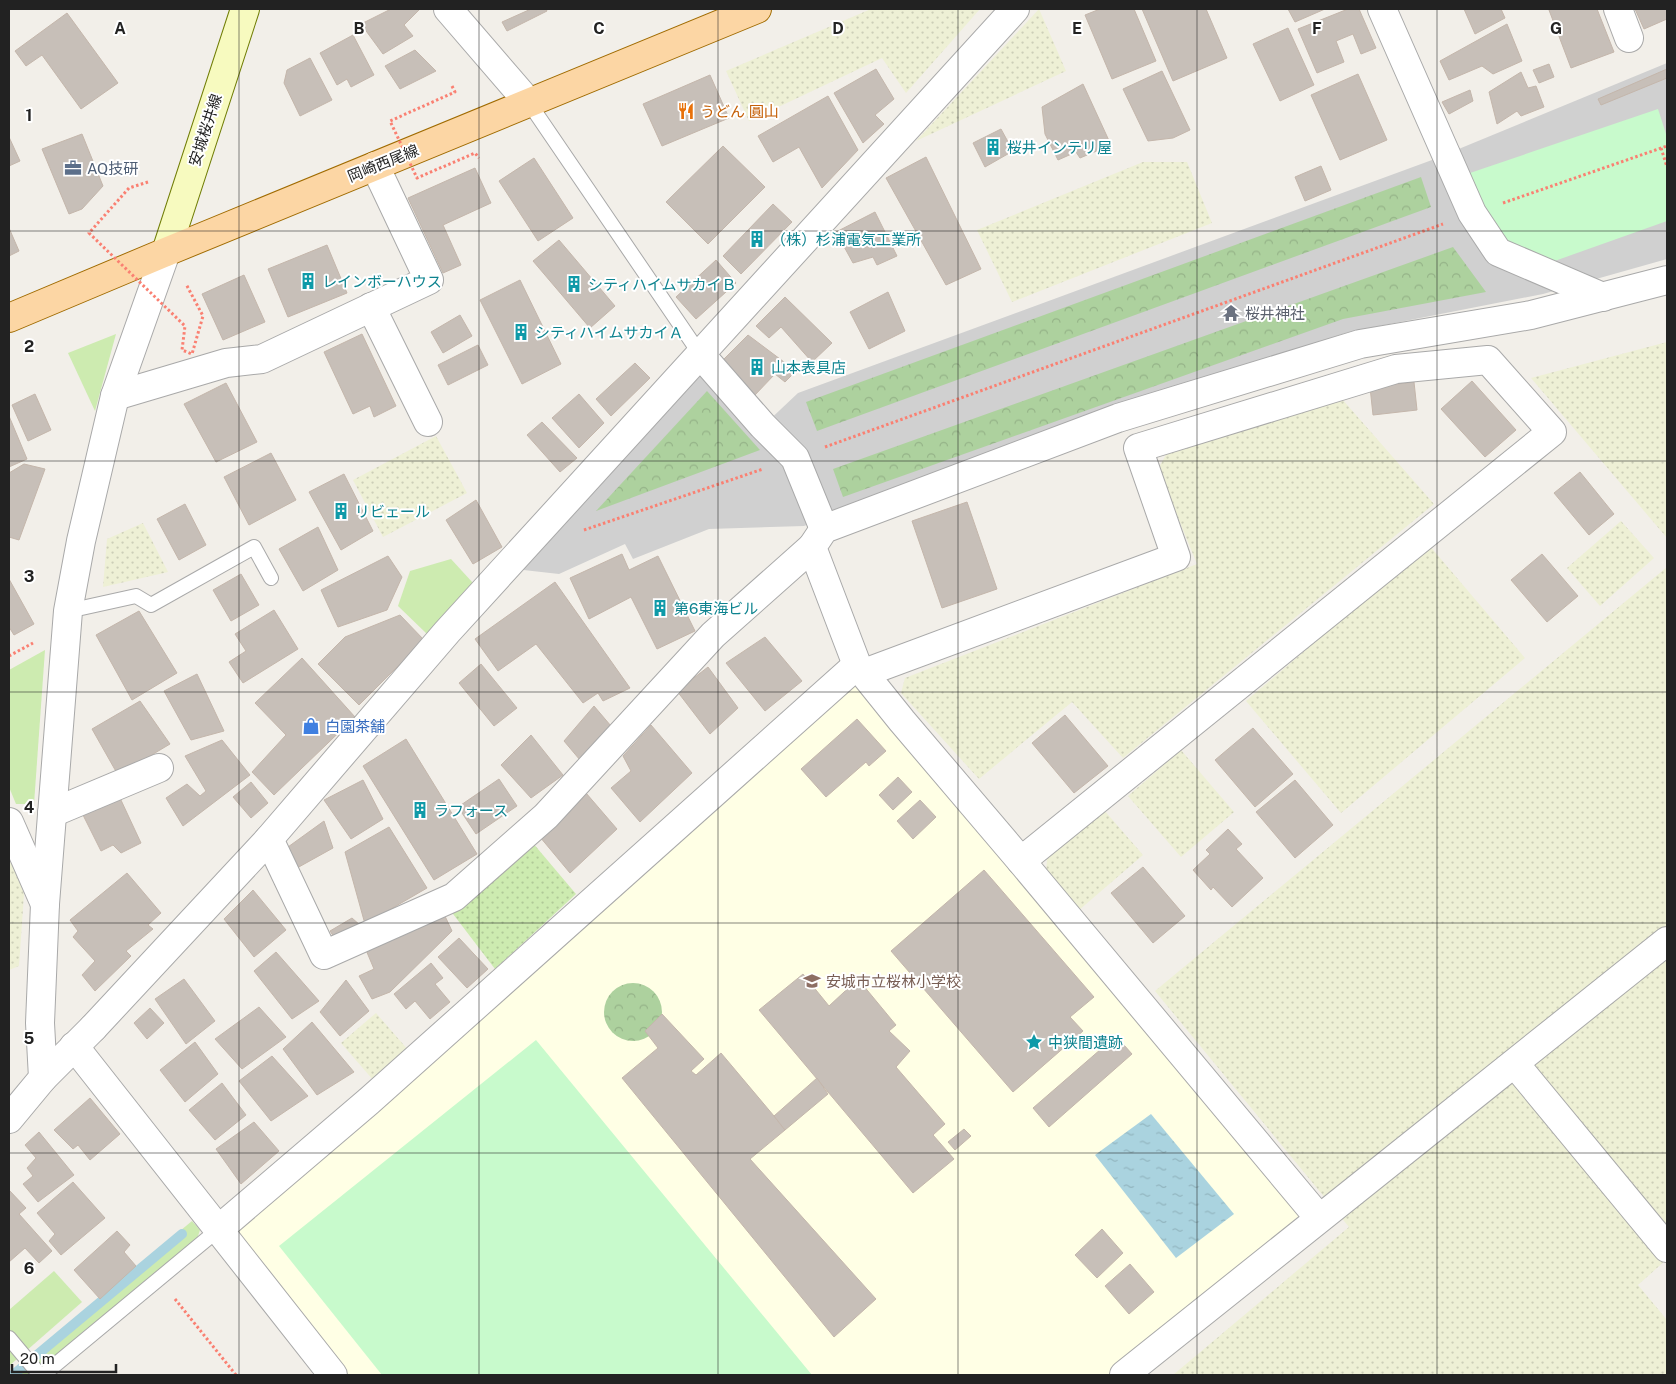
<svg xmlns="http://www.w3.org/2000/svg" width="1676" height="1384" viewBox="0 0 1676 1384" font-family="'Public Sans','Noto Sans JP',sans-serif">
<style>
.education{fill:#ffffe5}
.religious{fill:#d0d0d0}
.farmland{fill:url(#farmland-dots)}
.grass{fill:#cdebb0}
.forest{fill:url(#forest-crowns)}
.park{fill:#c8facc}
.garden{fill:url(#garden-dots)}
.water{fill:url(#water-ripples)}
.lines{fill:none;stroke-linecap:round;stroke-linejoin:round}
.stream{stroke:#aad3df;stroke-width:10}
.building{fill:#c7bfb8;stroke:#c4b6ab}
.service-casing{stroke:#a9a9a9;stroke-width:16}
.minor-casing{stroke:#a9a9a9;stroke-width:30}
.tertiary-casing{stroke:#a9a9a9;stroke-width:30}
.secondary-casing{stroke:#707d05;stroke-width:30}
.primary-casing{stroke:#a06b00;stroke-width:30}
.path{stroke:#fa8072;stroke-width:3;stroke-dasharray:2.5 2.5;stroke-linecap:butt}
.service{stroke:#fff;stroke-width:14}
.minor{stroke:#fff;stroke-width:28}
.tertiary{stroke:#fff;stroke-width:28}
.secondary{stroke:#f7fabf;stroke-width:28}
.primary{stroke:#fcd6a4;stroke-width:28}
.path-bridge{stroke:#fa8072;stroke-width:3;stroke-dasharray:2.5 2.5;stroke-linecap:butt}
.grid{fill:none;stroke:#222;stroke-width:1;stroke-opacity:0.55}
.labels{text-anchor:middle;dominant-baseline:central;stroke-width:4;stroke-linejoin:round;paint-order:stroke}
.food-label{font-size:15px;fill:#c56008;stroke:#fff;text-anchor:start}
.street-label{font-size:15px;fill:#222;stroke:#fff}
.culture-label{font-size:15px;fill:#0d838f;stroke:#fff;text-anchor:start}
.service-label{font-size:15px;fill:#4e5e75;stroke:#fff;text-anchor:start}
.worship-label{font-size:15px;fill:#5b616d;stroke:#fff;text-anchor:start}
.shop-label{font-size:15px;fill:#366cbe;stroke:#fff;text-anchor:start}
.education-label{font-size:15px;fill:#785e54;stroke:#fff;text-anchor:start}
.grid-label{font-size:16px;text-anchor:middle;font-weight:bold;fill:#222;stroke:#fff;stroke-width:4;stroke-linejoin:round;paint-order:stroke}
</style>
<defs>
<pattern id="farmland-dots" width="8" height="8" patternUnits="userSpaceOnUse" patternTransform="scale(1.25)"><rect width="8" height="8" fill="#eef0d5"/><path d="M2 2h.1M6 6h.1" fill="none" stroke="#ccceb7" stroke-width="1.8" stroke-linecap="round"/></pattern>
<pattern id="forest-crowns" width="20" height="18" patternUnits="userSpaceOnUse" patternTransform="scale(1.25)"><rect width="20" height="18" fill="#add19e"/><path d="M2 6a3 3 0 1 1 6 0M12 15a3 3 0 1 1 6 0" fill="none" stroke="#95b388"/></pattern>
<pattern id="garden-dots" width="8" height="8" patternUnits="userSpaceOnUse" patternTransform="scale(1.25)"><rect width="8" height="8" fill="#cdebb0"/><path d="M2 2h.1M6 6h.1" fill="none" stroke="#b0c997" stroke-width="1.8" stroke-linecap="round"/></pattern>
<pattern id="water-ripples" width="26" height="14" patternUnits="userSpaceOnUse" patternTransform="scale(1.25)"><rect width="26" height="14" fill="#aad3df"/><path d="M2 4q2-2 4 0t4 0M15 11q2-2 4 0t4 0" fill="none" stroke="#92b5bf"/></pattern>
</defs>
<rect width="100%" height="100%" fill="#f2efe9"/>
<!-- education -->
<polygon class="education" points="857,665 1319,1218 1126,1375 336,1375 219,1229"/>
<!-- religious -->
<polygon class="religious" points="1667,63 1667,259 1543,294 1349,332 1114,408 804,526 709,529 633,559 625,544 559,574 506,568 700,354 763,426 798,393 1432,160"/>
<!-- farmland -->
<g class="farmland">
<polygon points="871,9 980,9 906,93 882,58 749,121 726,71"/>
<polygon points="1039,9 1066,71 916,141"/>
<polygon points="1143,162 1187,162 1212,223 1012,302 977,230"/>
<polygon points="1667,342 1667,538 1531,378"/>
<polygon points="1342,399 1434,504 1123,758 1072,702 979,779 901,693 905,678 1197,564 1158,469 1168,451"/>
<polygon points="436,436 467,493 383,537 353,480"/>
<polygon points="1621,521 1654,558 1600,606 1567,568"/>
<polygon points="143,523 168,572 103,587 107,539"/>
<polygon points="1429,545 1525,658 1341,813 1246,701"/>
<polygon points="1667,567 1667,1259 1638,1285 1667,1320 1667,1375 1173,1375 1349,1227 1155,991"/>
<polygon points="1181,750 1234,812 1181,857 1128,796"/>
<polygon points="1104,810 1143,855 1078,911 1046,874 1047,859"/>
<polygon points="13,862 24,894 19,966 9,970 9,863"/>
<polygon points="376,1013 409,1051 374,1081 341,1043"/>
</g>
<!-- grass -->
<g class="grass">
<polygon points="116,334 95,411 68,353"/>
<polygon points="451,559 473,583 427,634 398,606 410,571"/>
<polygon points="45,650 34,804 16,804 9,787 9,670"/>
<polygon points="192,1221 200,1230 197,1239 33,1375 9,1375 9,1373"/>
<polygon points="54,1271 82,1302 9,1366 9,1310"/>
</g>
<!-- forest -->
<g class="forest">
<polygon points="1421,177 1431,207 817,431 806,402"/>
<polygon points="1453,247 1486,292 1343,319 843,497 833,469"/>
<polygon points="707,391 760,450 596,511"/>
<circle cx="633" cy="1012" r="29"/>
</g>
<!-- park -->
<g class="park">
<polygon points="1658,109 1667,137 1667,221 1549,263 1505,245 1467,174"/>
<polygon points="536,1040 812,1375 382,1375 279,1246"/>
</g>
<!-- garden -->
<polygon class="garden" points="532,842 576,894 495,969 450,910"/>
<!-- water -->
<polygon class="water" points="1151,1114 1234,1214 1176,1258 1095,1155"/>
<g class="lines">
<!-- stream -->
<polyline class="stream" points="13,1375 182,1234"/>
</g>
<!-- building -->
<g class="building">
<polygon points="391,9 418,9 419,10 404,25 413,36 383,54 361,24"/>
<polygon points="531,9 546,9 547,11 507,31 502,22"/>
<polygon points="1100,9 1134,9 1156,61 1112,79 1085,15"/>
<polygon points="1142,9 1206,9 1227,58 1173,81"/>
<polygon points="1288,9 1325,9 1295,22"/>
<polygon points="1348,9 1359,9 1376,48 1361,54 1353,34 1336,41 1344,62 1317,73 1298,29"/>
<polygon points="1464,9 1501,9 1505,18 1475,34"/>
<polygon points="1552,9 1597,9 1614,52 1571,68 1549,10"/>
<polygon points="1635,9 1667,9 1667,19 1644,29"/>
<polygon points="67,13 118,83 81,109 42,55 26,66 15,51"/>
<polygon points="1507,24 1522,61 1493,74 1482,66 1449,80 1440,61"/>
<polygon points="1288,28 1314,85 1280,101 1253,44"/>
<polygon points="353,35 374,75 351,87 347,79 337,85 320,53"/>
<polygon points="415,50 436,71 400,89 385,66"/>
<polygon points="310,58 332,100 300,116 284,83 287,70"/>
<polygon points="1549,64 1554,77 1539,83 1533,70"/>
<polygon points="876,69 894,99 875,115 884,124 863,143 834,93"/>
<polygon points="1667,69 1667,78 1601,105 1598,99"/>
<polygon points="1162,71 1190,130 1173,138 1148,141 1123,89"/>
<polygon points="1521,72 1528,88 1536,86 1544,107 1521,116 1517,111 1497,124 1489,92"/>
<polygon points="1358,74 1387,140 1340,160 1311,95"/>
<polygon points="710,75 729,118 662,146 643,104"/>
<polygon points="1083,84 1111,145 1080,158 1076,152 1058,160 1045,134 1042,107"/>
<polygon points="1470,90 1473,101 1449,114 1442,102"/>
<polygon points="828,96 858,150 822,188 799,147 773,162 758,136"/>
<polygon points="1001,129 1013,151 985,167 973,143"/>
<polygon points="82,134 103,186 82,209 69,214 42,149"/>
<polygon points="9,137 20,161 9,166"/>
<polygon points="723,146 765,187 708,244 666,202"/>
<polygon points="926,157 981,269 946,285 886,178"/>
<polygon points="534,158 573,218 538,241 499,181"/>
<polygon points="1321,166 1331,190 1305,201 1295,177"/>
<polygon points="475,168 491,203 443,225 461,265 443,273 408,198"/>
<polygon points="773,204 792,222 741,274 723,256"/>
<polygon points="875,212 897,256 877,265 873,257 853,263 836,232"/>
<polygon points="9,228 19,251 9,256"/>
<polygon points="559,240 615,306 590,328 533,261"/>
<polygon points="327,245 347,293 288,317 268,269"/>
<polygon points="716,260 736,283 696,319 676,297"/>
<polygon points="244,275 265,322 223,340 202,294"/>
<polygon points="520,280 561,364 522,384 480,300"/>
<polygon points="888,292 905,331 869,349 850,312"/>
<polygon points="785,297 832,343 812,362 781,327 769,338 756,326"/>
<polygon points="460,315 472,336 443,353 431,332"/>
<polygon points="362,334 396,406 374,417 370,406 353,414 324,352"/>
<polygon points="748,335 796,371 785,382 775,374 754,396 721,362"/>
<polygon points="478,345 488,365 448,385 438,365"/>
<polygon points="635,363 650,378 611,416 596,399"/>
<polygon points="1472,381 1516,430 1485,457 1441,409"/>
<polygon points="1414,382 1417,410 1373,415 1370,387"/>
<polygon points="226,383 257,442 216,462 184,404"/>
<polygon points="35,394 51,430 28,441 12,405"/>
<polygon points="579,394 604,423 579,448 552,418"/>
<polygon points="9,416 27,459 9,467"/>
<polygon points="542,422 577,458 560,472 527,435"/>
<polygon points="271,453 296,500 249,525 224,477"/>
<polygon points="24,464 45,469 19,540 9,537 9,473"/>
<polygon points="1580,472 1614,514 1589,535 1554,493"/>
<polygon points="344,474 373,531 341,550 309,492"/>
<polygon points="476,500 502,547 473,564 446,520"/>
<polygon points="967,502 997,589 942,608 912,521"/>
<polygon points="185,504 206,545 179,560 157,519"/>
<polygon points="318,527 338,570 303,591 279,549"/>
<polygon points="622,554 629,570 658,556 695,631 657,649 631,597 589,619 570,578"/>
<polygon points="1542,554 1578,596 1547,622 1511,580"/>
<polygon points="388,556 402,577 387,610 338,627 321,590"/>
<polygon points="241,574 259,605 231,621 213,590"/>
<polygon points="9,579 34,624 14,635 9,627"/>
<polygon points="555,582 630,688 603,701 598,693 583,703 536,644 498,671 475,639"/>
<polygon points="274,610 298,649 243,683 229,662 246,651 235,634"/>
<polygon points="139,611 177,673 132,700 96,635"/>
<polygon points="400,615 424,640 359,705 318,664 345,637"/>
<polygon points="765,637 802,681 765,711 726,663"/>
<polygon points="302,658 355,717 274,795 252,772 286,735 255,703"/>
<polygon points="481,664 517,708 494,726 459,683"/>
<polygon points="708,667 738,708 710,734 677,691"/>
<polygon points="197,674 224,731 191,740 164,691"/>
<polygon points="140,701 170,744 118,775 92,729"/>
<polygon points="594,706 611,726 580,760 564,741"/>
<polygon points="1065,715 1108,766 1074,793 1032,743"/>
<polygon points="857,719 886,751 869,766 866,762 826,797 801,769"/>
<polygon points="651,725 692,773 640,822 611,788 631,771 623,756"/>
<polygon points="1253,728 1293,774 1255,807 1215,760"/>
<polygon points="531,735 563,775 531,798 501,765"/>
<polygon points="406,739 477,854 434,880 363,766"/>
<polygon points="222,740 250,775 183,826 166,798 187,784 200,796 206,791 185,756"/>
<polygon points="898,777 912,792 893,810 879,795"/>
<polygon points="499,779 517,806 476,834 458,807"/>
<polygon points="363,780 383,819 351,839 324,800"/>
<polygon points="1295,780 1333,825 1295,858 1256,812"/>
<polygon points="251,782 268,803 251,818 233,797"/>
<polygon points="586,793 617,829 570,873 540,837"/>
<polygon points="120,798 141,843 121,853 113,845 101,851 83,815"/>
<polygon points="920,800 936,817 913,839 897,821"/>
<polygon points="324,821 333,848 297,868 288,847"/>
<polygon points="389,827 427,888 365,924 345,852"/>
<polygon points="1228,829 1242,844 1236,849 1263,878 1232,907 1213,887 1211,890 1193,870 1210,854 1206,850"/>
<polygon points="1143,867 1185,916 1153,943 1111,893"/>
<polygon points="984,870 1094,997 1070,1017 1083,1031 1013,1092 891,951"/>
<polygon points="127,873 161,913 148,925 153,929 126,951 131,956 95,991 82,975 95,961 73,937 78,931 70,920"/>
<polygon points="253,890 286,930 254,957 224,919"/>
<polygon points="444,914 452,931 390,992 372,999 359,976 374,969 366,950"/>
<polygon points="352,918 361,926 334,937 330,931"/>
<polygon points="459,938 488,969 467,988 438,957"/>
<polygon points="276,952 319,1001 292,1019 254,971"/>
<polygon points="431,963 443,978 435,984 450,1002 430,1019 415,1001 406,1009 394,994"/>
<polygon points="803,974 829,1006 858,979 896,1025 889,1031 910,1051 896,1067 945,1124 933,1135 954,1159 913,1193 759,1010"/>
<polygon points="184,979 215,1021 186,1044 155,999"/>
<polygon points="346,980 369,1011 340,1036 320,1012"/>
<polygon points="259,1007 286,1037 242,1069 215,1039"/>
<polygon points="150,1008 164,1023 147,1039 134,1023"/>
<polygon points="662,1014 704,1059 691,1071 696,1075 721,1053 774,1116 785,1130 750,1159 876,1299 834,1337 622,1078 658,1048 645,1031"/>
<polygon points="312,1022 354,1072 317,1095 283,1049"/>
<polygon points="1116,1036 1132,1054 1049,1127 1033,1108"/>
<polygon points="195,1042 218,1074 185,1102 160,1070"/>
<polygon points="272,1056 308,1096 271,1121 239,1081"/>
<polygon points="817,1078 828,1094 785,1130 774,1116"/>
<polygon points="222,1083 246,1115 215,1140 189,1110"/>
<polygon points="90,1098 120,1134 90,1160 78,1145 73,1149 54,1130"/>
<polygon points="254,1122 279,1151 241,1184 216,1149"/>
<polygon points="964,1129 971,1136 955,1150 948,1142"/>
<polygon points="39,1132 74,1175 38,1202 23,1184 33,1176 27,1168 36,1158 25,1145"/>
<polygon points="73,1182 105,1218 61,1255 49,1241 55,1234 37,1213"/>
<polygon points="9,1190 26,1208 19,1214 52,1251 39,1263 25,1248 9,1262"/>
<polygon points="1102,1229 1123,1253 1097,1278 1075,1255"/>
<polygon points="117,1231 130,1245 124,1252 136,1266 100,1299 74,1270"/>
<polygon points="1130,1264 1154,1292 1129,1314 1105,1286"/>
</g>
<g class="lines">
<!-- service casing -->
<g class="service-casing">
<g id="service">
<polyline points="529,103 700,354"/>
<polyline points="68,611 136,596 151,605 254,547 271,578"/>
<polyline points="9,1338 40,1375"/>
<polyline points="43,1375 219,1229"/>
</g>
</g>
<!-- minor casing -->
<g class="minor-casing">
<g id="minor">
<polyline points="448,9 529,103"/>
<polyline points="1382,9 1472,213 1498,252 1603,297"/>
<polyline points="1618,9 1629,38"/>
<polyline points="371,307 428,422"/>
<polyline points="700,354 763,426 795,458 824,529"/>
<polyline points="115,396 226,363 262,359 429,280 375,166"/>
<polyline points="864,673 1176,557 1138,448 1396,369 1488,360 1552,432 1021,861"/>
<polyline points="52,813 159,768"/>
<polyline points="9,822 45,904"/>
<polyline points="269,839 324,955 454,897 546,816 713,635 812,547"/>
<polyline points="93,1028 269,839 447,632 1015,9"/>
<polyline points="74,1046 333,1375"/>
<polyline points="1515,1064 1667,1248"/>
<polyline points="1319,1218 1021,861 902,721 857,665 812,547 824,529 1118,418 1360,344 1531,315 1667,280"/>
<polyline points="219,1229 369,1101 857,665"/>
<polyline points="1124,1375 1667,941"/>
</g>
</g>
<!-- tertiary casing -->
<g class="tertiary-casing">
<g id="tertiary">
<polyline points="43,1078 93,1028"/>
<polyline points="9,1119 43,1078 40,1023 45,904 68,611 81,541 115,396 166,252"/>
</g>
</g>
<!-- secondary casing -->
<g class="secondary-casing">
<polyline id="secondary" points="166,252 245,9"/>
</g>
<!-- primary casing -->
<g class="primary-casing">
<polyline id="primary" points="9,318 166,252 757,9"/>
</g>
<!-- path -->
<g class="path">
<polyline points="1661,148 1667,167"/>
<polyline points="1503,203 1667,146"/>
<polyline points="825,447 1443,224"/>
<polyline points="584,530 763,469"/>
<polyline points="9,656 33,643"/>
<polyline points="175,1299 236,1375"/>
</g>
<!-- service -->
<use href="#service" class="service"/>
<!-- minor -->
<use href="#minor" class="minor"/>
<!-- tertiary -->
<use href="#tertiary" class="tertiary"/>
<!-- secondary -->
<use href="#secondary" class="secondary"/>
<!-- primary -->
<use href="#primary" class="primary"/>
<!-- path-bridge -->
<g class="path-bridge">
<polyline points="452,86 455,92 390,121 417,178 475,153 479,158"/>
<polyline points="148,182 129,188 89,233 185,326 182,350 192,354 203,316 186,284"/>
</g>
</g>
<!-- grid -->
<path class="grid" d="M239 9V1375M479 9V1375M718 9V1375M958 9V1375M1197 9V1375M1437 9V1375M9 231H1667M9 461H1667M9 692H1667M9 923H1667M9 1153H1667"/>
<!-- icons -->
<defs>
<g id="restaurant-bare" transform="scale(1.35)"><path d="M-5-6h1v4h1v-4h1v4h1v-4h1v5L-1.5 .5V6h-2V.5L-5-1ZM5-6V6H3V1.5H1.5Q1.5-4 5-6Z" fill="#e8710a" stroke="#fff" stroke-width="2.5" paint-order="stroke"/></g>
<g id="building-bare" transform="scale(1.35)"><path d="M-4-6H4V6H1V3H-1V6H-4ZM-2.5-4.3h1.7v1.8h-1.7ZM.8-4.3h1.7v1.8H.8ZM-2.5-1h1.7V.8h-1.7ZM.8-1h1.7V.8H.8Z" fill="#0f9aa8" stroke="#fff" stroke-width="2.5" paint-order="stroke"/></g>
<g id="office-bare" transform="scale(1.35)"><path d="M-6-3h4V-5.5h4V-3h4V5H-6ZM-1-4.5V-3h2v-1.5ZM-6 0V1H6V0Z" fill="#5c6f8a" stroke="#fff" stroke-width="2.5" paint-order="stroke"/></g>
<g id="temple-bare" transform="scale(1.35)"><path d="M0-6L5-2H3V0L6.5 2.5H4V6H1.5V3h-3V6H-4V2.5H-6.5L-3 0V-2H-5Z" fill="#6b7280" stroke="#fff" stroke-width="2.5" paint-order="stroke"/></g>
<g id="shop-bare" transform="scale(1.35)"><path d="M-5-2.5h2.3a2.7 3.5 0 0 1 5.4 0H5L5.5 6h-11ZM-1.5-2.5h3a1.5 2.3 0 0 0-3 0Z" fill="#3f7fe0" stroke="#fff" stroke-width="2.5" paint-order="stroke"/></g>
<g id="school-bare" transform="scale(1.35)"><path d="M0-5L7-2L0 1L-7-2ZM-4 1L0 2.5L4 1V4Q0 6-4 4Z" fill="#8d6e63" stroke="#fff" stroke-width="2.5" paint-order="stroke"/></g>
<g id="sight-bare" transform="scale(1.35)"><path d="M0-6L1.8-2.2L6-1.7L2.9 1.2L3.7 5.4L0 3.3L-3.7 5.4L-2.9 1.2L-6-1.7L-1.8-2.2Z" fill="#0f9aa8" stroke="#fff" stroke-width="2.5" paint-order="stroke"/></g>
</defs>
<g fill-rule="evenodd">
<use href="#restaurant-bare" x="686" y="111"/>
<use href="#building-bare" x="993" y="147"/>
<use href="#office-bare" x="73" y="168"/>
<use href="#building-bare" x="757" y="239"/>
<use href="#building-bare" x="308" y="281"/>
<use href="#building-bare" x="574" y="284"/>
<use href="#temple-bare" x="1231" y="313"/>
<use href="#building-bare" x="521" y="332"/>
<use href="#building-bare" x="757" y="367"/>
<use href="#building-bare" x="341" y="511"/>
<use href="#building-bare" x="660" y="608"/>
<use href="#shop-bare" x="311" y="726"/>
<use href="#building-bare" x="420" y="810"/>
<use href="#school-bare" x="812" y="981"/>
<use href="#sight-bare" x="1034" y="1042"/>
</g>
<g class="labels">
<!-- food labels -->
<g class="food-label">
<text x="700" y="111">うどん 圓山</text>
</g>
<!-- street labels -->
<g class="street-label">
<text transform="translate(205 130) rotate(-72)">安城桜井線</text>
<text transform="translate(383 163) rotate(-22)">岡崎西尾線</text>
</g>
<!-- culture labels -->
<g class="culture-label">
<text x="1007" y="147">桜井インテリ屋</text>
<text x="771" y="239">（株）杉浦電気工業所</text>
<text x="322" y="281">レインボーハウス</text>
<text x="588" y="284">シティハイムサカイＢ</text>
<text x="535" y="332">シティハイムサカイＡ</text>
<text x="771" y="367">山本表具店</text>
<text x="355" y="511">リビェール</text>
<text x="674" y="608">第6東海ビル</text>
<text x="434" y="810">ラフォース</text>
<text x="1048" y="1042">中狭間遺跡</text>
</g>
<!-- service labels -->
<g class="service-label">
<text x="87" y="168">AQ技研</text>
</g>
<!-- worship labels -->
<g class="worship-label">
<text x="1245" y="313">桜井神社</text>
</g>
<!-- shop labels -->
<g class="shop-label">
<text x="325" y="726">白園茶舗</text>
</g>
<!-- education labels -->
<g class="education-label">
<text x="826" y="981">安城市立桜林小学校</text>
</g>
</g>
<g class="grid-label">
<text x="120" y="34">A</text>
<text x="359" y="34">B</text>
<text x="599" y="34">C</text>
<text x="838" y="34">D</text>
<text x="1077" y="34">E</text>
<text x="1317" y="34">F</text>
<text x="1556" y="34">G</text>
<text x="29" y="121">1</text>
<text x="29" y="352">2</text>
<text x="29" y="582">3</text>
<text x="29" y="813">4</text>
<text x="29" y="1044">5</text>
<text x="29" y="1274">6</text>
</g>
<!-- border -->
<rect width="1676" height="1384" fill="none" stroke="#222222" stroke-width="20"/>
<!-- scale -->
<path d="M12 1364v8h104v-8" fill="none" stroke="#222222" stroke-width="2.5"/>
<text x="20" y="1364" font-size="15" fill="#222222" stroke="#ffffff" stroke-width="4" paint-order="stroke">20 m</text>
</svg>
